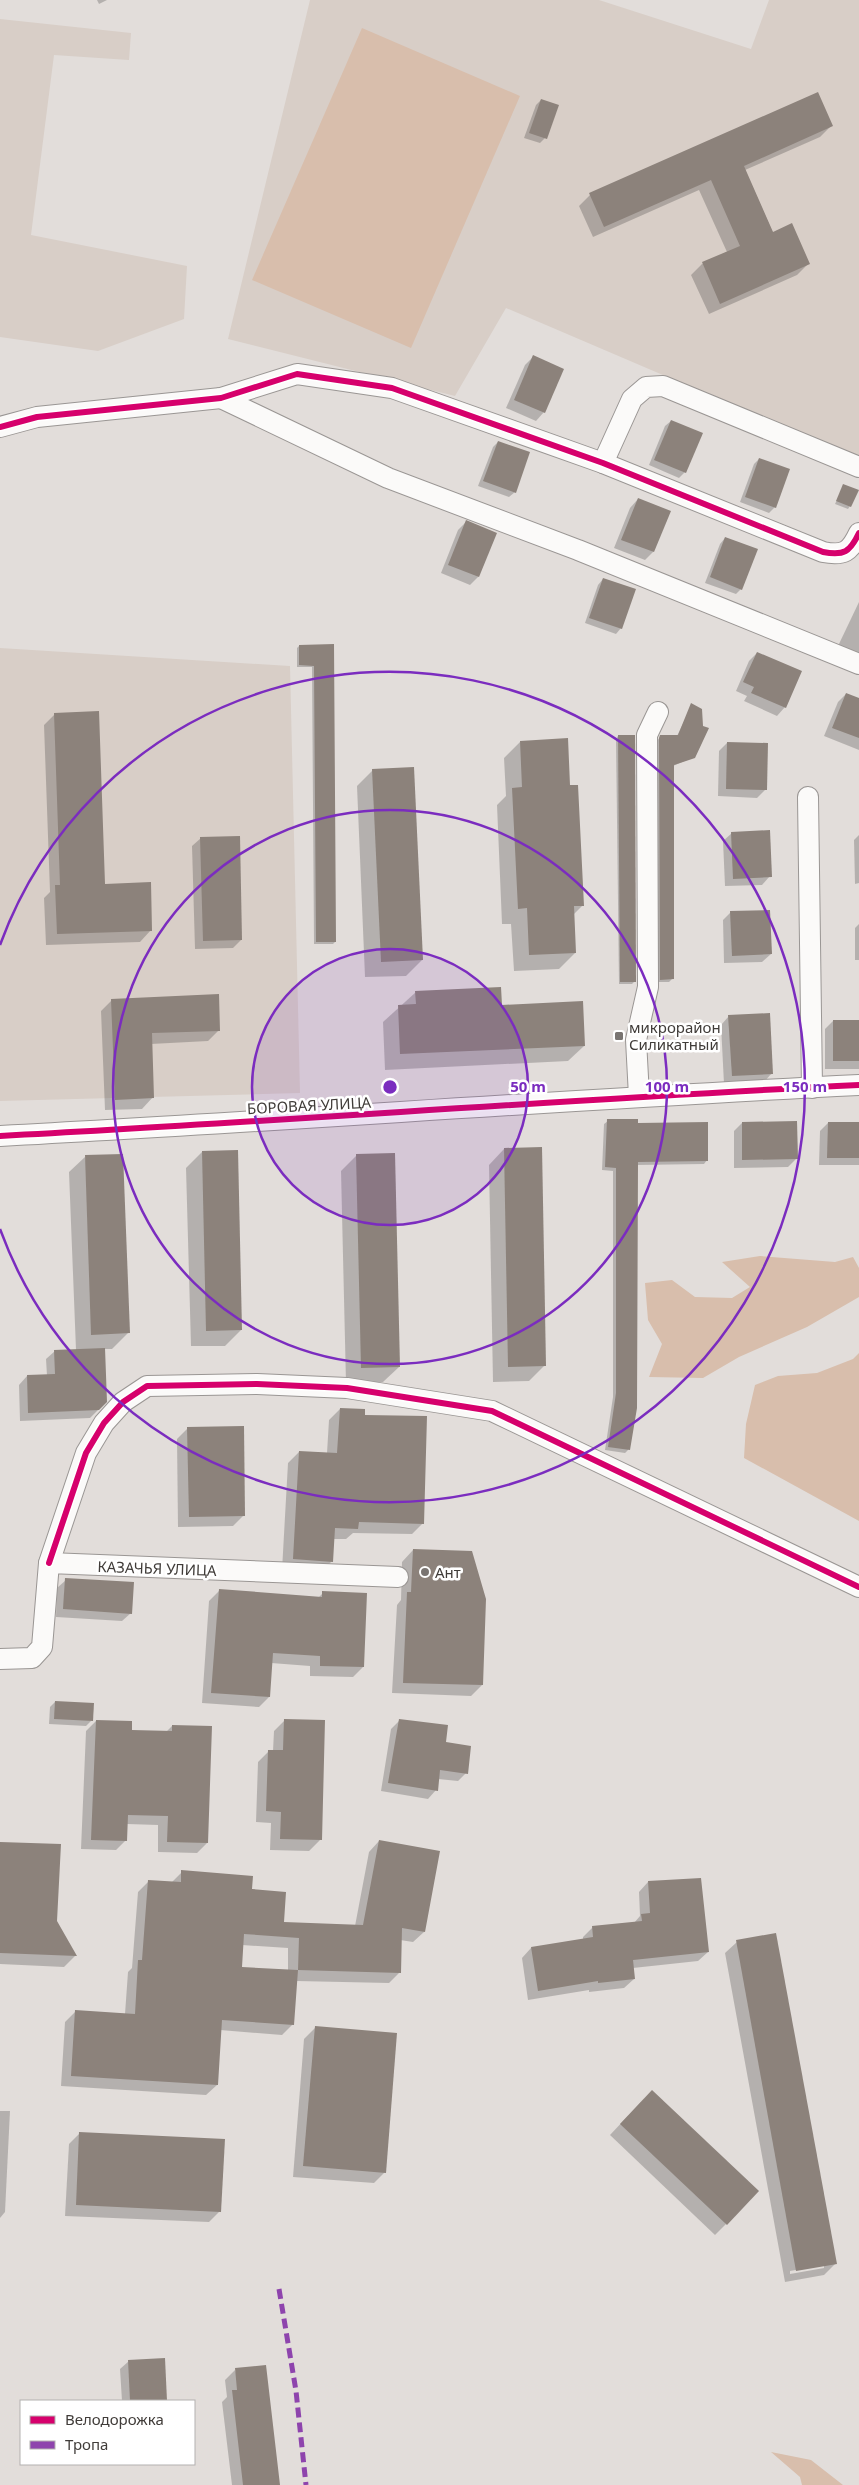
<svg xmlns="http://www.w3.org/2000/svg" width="859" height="2485" viewBox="0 0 859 2485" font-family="'Noto Sans',sans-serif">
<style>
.built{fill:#d8cec7}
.green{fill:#d8beac}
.shadow{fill:#0003;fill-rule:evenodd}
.building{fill:#8c827b;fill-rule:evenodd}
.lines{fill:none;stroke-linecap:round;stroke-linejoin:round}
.minor-casing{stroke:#9a9694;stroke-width:22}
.minor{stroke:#fbfaf9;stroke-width:20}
.quiet{stroke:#8e44ad;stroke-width:5;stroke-dasharray:10 5;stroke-linecap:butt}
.cycleway-casing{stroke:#fff;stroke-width:9}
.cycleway{stroke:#d6006c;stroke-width:6}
.ring{fill:none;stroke:#7b2cbf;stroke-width:2.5}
.poi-dot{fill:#797471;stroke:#fff;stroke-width:2}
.labels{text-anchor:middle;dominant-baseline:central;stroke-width:5;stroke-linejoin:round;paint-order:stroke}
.poi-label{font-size:15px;fill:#403c39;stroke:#fff;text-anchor:start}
.street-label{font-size:15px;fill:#403c39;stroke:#fff}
.centre{fill:#7b2cbf;stroke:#fff;stroke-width:2.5}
.ring-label{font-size:15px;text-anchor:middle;font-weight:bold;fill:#7b2cbf;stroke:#fff;stroke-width:5;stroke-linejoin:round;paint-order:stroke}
</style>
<rect width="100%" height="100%" fill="#e2ddda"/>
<!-- built -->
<g class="built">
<polygon points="310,0 599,0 751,49 769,0 859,0 859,459 506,308 455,396 228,339"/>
<polygon points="0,19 131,33 129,60 54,55 31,235 187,266 184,319 98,351 0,337"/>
<polygon points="0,648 290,666 300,1093 0,1101"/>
</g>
<!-- green -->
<g class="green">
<polygon points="362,28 520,96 411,348 252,280"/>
<polygon points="760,1256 835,1262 853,1257 859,1268 859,1297 807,1327 739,1357 703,1378 649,1377 662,1344 648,1320 645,1283 672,1280 695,1297 732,1298 750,1287 722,1262"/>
<polygon points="859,1353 859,1521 744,1458 746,1424 755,1385 778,1376 817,1373 853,1359"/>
<polygon points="771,2452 811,2460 843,2485 802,2485 800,2477"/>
</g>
<!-- shadow -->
<g class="shadow">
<polygon points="97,0 107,0 99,4"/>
<polygon points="541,100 545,138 540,143 524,138 536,105"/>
<polygon points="831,126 820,137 745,170 773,233 808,264 797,275 709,314 691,275 702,264 727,252 699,190 593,237 579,206 590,195"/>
<polygon points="533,357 544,412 536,421 506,408 525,365"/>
<polygon points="671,421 685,472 679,478 649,465 665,426"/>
<polygon points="498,442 515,492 509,497 478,486 493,447"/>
<polygon points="759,459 775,507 769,513 740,502 754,464"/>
<polygon points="844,485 850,506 848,509 835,504"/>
<polygon points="638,499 653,552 645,560 614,548 630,508"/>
<polygon points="466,522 478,577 470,585 441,573 458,530"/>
<polygon points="725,538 741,589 736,594 705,583 720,544"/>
<polygon points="603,579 621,628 616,634 585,623 598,585"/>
<polygon points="859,602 859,655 838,646"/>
<polygon points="299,646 333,646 335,942 333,944 314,944 312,667 297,667 297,648"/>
<polygon points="757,653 785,707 777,716 744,701 747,696 736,691 749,661"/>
<polygon points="846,694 859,699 859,750 824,736 838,702"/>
<polygon points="692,705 694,757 673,766 672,979 669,982 657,982 656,742 661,736 677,736"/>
<polygon points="55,714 104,885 151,930 140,942 46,945 44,898 50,892 44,725"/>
<polygon points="618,736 635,981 632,984 619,984 616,739"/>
<polygon points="520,742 568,787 583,905 573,915 575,953 559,969 514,971 511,924 502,924 497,805 506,796 504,758"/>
<polygon points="727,743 766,789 757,798 718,796 719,751"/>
<polygon points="373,770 422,960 406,976 365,977 357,786"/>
<polygon points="732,833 770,876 762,885 725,886 723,841"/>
<polygon points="859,835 859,883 855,884 854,840"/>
<polygon points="201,838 241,940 233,948 195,949 192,846"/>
<polygon points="731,912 771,954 762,962 724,963 723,920"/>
<polygon points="859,924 859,960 855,960 855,928"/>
<polygon points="416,992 500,1006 584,1046 568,1061 385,1070 383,1022"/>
<polygon points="112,1000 219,1030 208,1041 151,1044 153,1097 142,1109 105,1110 101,1011"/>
<polygon points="729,1016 772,1073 764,1082 724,1084 721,1025"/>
<polygon points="833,1021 859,1021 859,1069 825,1069 825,1029"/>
<polygon points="608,1121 637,1124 707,1160 704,1164 637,1165 636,1408 628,1450 625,1453 605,1450 613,1397 613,1171 602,1170 604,1124"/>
<polygon points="742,1123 797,1158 788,1167 734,1168 734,1131"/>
<polygon points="828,1123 859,1123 859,1165 819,1165 820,1131"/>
<polygon points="504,1149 545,1365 529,1381 493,1382 489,1165"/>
<polygon points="202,1152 241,1330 225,1346 191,1346 186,1168"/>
<polygon points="357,1155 399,1367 383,1382 346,1383 341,1171"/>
<polygon points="85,1157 128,1333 112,1349 103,1349 98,1410 90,1418 20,1421 19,1385 27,1376 47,1376 46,1359 55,1351 76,1350 69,1172"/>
<polygon points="340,1409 363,1416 423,1523 412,1534 353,1533 346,1539 333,1539 332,1561 321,1572 282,1570 288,1463 299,1452 327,1453 329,1420"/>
<polygon points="188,1428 244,1515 233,1526 178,1527 177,1439"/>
<polygon points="413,1550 482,1685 471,1696 392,1693 397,1605 401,1600 402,1562"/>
<polygon points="66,1580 131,1613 122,1621 56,1617 57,1588"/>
<polygon points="219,1591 318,1598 323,1593 363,1667 353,1677 310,1676 310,1666 271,1663 269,1697 259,1707 202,1703 209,1601"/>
<polygon points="55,1702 91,1721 86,1726 49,1724 50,1707"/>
<polygon points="285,1720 320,1840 309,1851 270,1850 271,1823 256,1822 258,1762 269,1751 273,1751 274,1731"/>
<polygon points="400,1720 466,1773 458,1781 438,1779 436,1790 428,1799 381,1791 391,1729"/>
<polygon points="96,1721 130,1732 166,1732 172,1726 207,1843 197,1853 158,1852 158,1825 127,1824 126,1840 116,1850 81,1849 86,1731"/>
<path d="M379 1841 424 1932 413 1942 400 1940 399 1973 389 1983 296 1981 293 2024 282 2035 220 2030 217 2085 206 2095 61 2086 65 2022 76 2011 125 2014 128 1972 132 1968 138 1892 149 1881 171 1883 182 1872 251 1890 283 1924 355 1926 369 1852ZM242 1945 288 1948V1971L240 1968Z"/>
<polygon points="0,1843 56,1921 75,1956 64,1967 0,1964"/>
<polygon points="648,1882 708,1952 698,1961 633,1968 634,1979 624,1988 589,1992 589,1990 528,2000 522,1958 531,1948 583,1940 583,1937 593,1927 634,1923 640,1916 639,1892"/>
<path d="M737 1942 835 2264 824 2275 785 2282 725 1953ZM824 2265V2268L790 2274V2271Z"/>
<polygon points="315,2028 385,2172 374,2183 293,2177 304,2039"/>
<polygon points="641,2102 726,2224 715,2235 610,2135"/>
<polygon points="0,2111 10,2111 5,2212 0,2218"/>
<polygon points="80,2133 220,2211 209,2222 65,2216 69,2144"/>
<polygon points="163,2359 166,2401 122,2401 120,2369 129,2361"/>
<polygon points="235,2370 279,2485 232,2485 222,2402 227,2397 225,2380"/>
</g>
<!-- building -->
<g class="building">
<polygon points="818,92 833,126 744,166 773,232 792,223 810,264 720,304 702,262 740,246 711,180 604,227 589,193"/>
<polygon points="541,99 559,105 547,139 529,133"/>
<polygon points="533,355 564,369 545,413 514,400"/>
<polygon points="671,420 703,433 686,473 654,460"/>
<polygon points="498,441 530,452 516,493 483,481"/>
<polygon points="759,458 790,469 776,508 745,497"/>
<polygon points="843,484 859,490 851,507 836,501"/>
<polygon points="638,498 671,511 654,552 621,540"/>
<polygon points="466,520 497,533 479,577 448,565"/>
<polygon points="725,537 758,549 742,590 710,577"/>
<polygon points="603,578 636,589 622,629 589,618"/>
<polygon points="334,644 336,942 316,942 314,666 299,665 299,645"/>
<polygon points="757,652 802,671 786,708 751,693 754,687 743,682"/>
<polygon points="846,693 859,698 859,738 832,728"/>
<polygon points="691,703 702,709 703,726 709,728 695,758 674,765 674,979 660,980 659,738 660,735 678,735"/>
<polygon points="99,711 105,884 151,882 152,931 57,934 55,885 60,885 54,713"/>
<polygon points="618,735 635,735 636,982 620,982"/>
<polygon points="568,738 570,785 578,785 584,906 574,906 576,953 529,955 527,908 518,909 512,788 522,787 520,741"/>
<polygon points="727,742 768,743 767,790 726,789"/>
<polygon points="414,767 423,960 381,962 372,769"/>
<polygon points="770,830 772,877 733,879 731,832"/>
<polygon points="240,836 242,940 203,941 200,837"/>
<polygon points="770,910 772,954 732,956 730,911"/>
<polygon points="501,987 502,1005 583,1001 585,1046 400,1054 398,1005 416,1004 415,991"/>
<polygon points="219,994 220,1031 152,1033 154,1098 115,1100 111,999"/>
<polygon points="770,1013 773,1074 732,1076 728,1015"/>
<rect x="833" y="1020" width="26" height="41"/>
<polygon points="607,1119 638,1119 638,1123 708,1122 708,1161 638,1162 637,1408 630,1450 608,1447 616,1393 616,1168 605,1167"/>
<polygon points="797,1121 798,1159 742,1160 742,1122"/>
<polygon points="828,1122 859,1122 859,1158 827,1158"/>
<polygon points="542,1147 546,1366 508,1367 504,1148"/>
<polygon points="238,1150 242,1330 206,1331 202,1151"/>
<polygon points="395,1153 400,1367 361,1368 356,1154"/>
<polygon points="123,1154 130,1333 91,1335 85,1155"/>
<polygon points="105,1348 107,1402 99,1410 28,1413 27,1375 55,1374 54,1350"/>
<polygon points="340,1408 365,1409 365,1415 427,1416 424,1524 359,1522 358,1529 335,1528 333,1562 293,1559 299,1451 337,1453"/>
<polygon points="244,1426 245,1516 189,1517 187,1427"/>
<polygon points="413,1549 472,1551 486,1599 483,1685 403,1683 407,1592 411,1592"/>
<polygon points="65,1578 134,1582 132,1614 63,1609"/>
<polygon points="219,1589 322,1597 322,1591 367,1593 364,1667 320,1666 320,1656 273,1653 270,1697 211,1693"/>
<polygon points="55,1701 94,1703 93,1721 54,1719"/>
<polygon points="284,1719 325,1720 322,1840 280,1839 281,1812 266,1811 268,1750 283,1750"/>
<polygon points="399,1719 448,1725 446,1742 471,1746 468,1774 440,1770 438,1791 388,1783"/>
<polygon points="96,1720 132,1721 132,1730 172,1731 172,1725 212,1726 208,1843 167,1842 168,1816 128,1815 127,1841 91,1840"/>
<path d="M379 1840 440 1851 425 1932 402 1928 401 1973 298 1970 294 2025 222 2020 218 2085 71 2076 75 2010 135 2014 138 1960H142L148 1880 181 1882V1870L253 1876 252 1889 286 1892 284 1922 363 1925ZM244 1934 299 1938 298 1970 242 1967Z"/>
<polygon points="0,1842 61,1844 57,1921 77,1956 0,1953"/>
<polygon points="701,1878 709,1952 633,1960 635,1979 598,1983 598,1981 538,1991 531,1947 593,1937 592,1926 642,1921 641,1914 650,1913 648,1881"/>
<polygon points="776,1933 837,2264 796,2271 736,1940"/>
<polygon points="315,2026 397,2033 386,2173 303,2166"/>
<polygon points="652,2090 759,2191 727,2225 620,2124"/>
<polygon points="79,2132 225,2139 221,2212 76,2205"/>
<polygon points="165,2358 167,2401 130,2401 128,2360"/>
<polygon points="266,2365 280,2485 243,2485 232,2390 237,2390 235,2368"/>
</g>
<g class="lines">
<!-- minor casing -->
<g class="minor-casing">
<g id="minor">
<polyline points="221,398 388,478 578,550 859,664"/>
<path d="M0 427 37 417 221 398 297 374 392 388 603 463 823 552C844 556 850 552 859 533"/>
<polyline points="603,463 632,399 646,387 663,386 859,467"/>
<polyline points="808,797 812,1088"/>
<polyline points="639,1096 636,1040 648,987 647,735 658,712"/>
<path d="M0 1136C286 1121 573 1099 859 1085"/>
<polyline points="49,1563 86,1453 104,1423 123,1402 147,1386 257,1384 347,1388 492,1411 859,1587"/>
<polyline points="0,1659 32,1658 42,1647 49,1563 398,1577"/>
</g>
</g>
<!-- minor -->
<use href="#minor" class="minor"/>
<!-- quiet -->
<polyline class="quiet" points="279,2289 296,2391 306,2485"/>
<!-- cycleway casing -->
<g class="cycleway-casing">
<g id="cycleway">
<path d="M0 427 37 417 221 398 297 374 392 388 603 463 823 552C844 556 850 552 859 533"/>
<path d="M0 1136C286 1121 573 1099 859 1085"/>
<polyline points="49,1563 86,1453 104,1423 123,1402 147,1386 257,1384 347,1388 492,1411 859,1587"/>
</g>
</g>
<!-- cycleway -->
<use href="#cycleway" class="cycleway"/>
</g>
<!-- distance rings -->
<circle cx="390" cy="1087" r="138" fill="#7b2cbf" fill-opacity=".12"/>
<g class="ring">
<circle cx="390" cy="1087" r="138"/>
<circle cx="390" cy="1087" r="277"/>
<path d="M0 945A415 415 0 1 1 0 1229"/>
</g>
<!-- markers -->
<g class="poi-dot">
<rect x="614" y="1031" width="10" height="10" rx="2.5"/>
<circle cx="425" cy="1572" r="5"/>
</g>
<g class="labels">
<!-- poi labels -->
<g class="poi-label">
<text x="629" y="1027">микрорайон<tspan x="629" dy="17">Силикатный</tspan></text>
<text x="435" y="1572">Ант</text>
</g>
<!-- street labels -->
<g class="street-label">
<text transform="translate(309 1105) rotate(-3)">БОРОВАЯ УЛИЦА</text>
<text transform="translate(157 1568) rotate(2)">КАЗАЧЬЯ УЛИЦА</text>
</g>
</g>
<circle cx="390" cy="1087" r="8" class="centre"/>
<g class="ring-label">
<text x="528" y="1092">50 m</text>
<text x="667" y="1092">100 m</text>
<text x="805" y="1092">150 m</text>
</g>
<!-- legend -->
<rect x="20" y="2400" width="175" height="65" fill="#ffffff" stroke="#b3b1b0"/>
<rect x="30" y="2416" width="25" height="8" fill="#d6006c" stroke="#b3b1b0"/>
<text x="65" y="2425" font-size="15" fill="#403c39">Велодорожка</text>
<rect x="30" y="2441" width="25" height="8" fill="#8e44ad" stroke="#b3b1b0"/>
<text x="65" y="2450" font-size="15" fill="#403c39">Тропа</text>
</svg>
